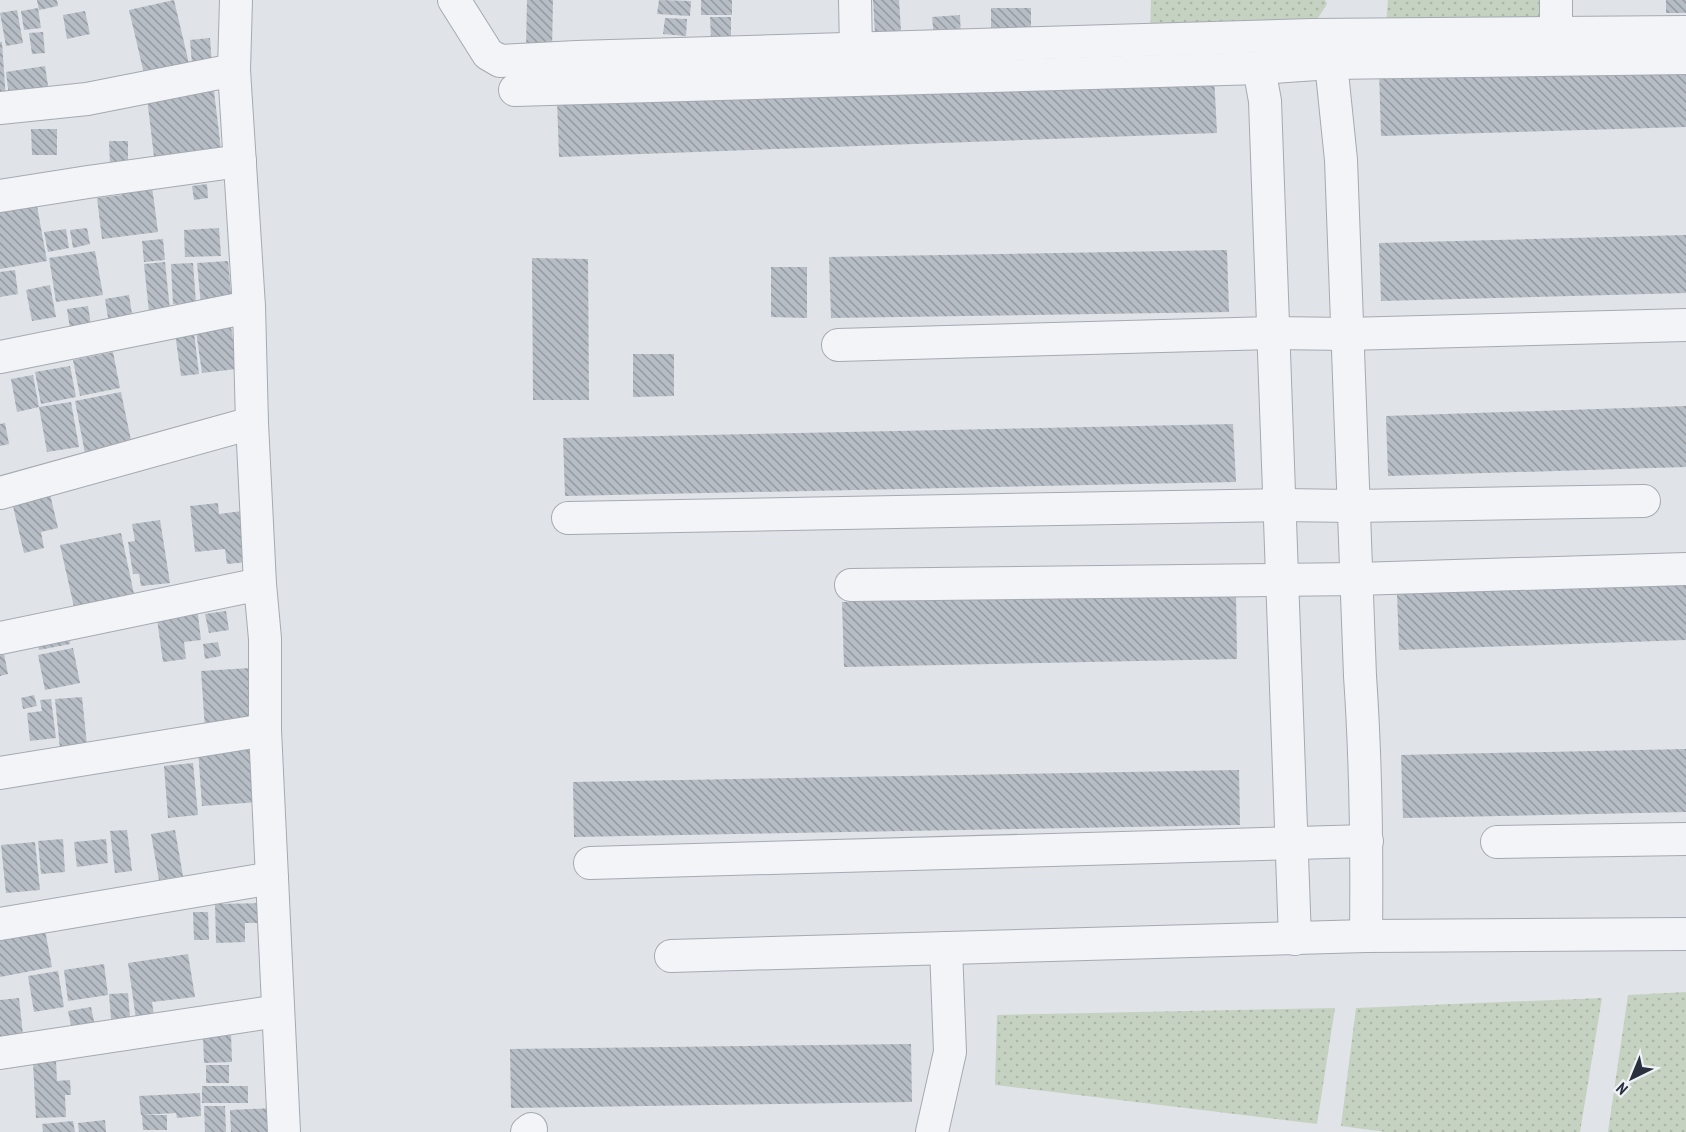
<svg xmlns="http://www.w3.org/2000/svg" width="1686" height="1132" viewBox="0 0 1686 1132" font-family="'PT Sans Narrow',sans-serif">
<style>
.grass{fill:url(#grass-dots)}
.building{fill:url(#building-back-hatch)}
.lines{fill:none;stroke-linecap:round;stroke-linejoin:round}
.minor-casing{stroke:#a5aab2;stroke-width:34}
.minor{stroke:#f2f4f7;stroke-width:32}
</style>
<defs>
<pattern id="grass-dots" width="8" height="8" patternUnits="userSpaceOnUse" patternTransform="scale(1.5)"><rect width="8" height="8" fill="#c6d2c1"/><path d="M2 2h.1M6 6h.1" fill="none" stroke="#aab5a7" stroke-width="1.8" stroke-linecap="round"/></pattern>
<pattern id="building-back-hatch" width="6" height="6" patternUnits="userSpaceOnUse" patternTransform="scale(1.5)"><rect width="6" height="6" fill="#b7bdc5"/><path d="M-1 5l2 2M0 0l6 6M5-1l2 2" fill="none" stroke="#959aa1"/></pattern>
</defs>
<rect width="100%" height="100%" fill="#e0e3e8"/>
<!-- grass -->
<g class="grass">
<polygon points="1151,0 1325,0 1327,4 1311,29 1150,32"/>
<polygon points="1388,0 1547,0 1548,20 1386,25"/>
<polygon points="1686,992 1686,1132 1608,1132 1628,995"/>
<polygon points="1602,998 1580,1132 1386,1132 1341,1126 1356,1008"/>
<polygon points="1335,1008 1317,1124 995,1085 997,1015"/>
</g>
<!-- building -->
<g class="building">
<polygon points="37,0 57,0 58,6 39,10"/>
<polygon points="174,0 190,68 145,78 129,10"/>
<polygon points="527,0 553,0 552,50 526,50"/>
<polygon points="659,0 691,1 690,16 657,14"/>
<rect x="701" y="0" width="31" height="15"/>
<polygon points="873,0 899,0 901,31 875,33"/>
<rect x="1666" y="0" width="20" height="13"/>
<polygon points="38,8 41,28 24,30 21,11"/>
<rect x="991" y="8" width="40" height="24"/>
<polygon points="17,10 23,43 6,46 0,13"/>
<polygon points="85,11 90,34 67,39 63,15"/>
<polygon points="960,15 961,37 934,38 932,17"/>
<polygon points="710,17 731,17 731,39 711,39"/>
<polygon points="665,18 687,19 686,36 663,34"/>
<polygon points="43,32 45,53 32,54 29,33"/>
<polygon points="210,38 212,64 192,65 190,40"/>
<polygon points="0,42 2,42 6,101 0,101"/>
<polygon points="1686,62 1686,127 1381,136 1379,70"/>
<polygon points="45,66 49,92 9,97 6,72"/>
<polygon points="1214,75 1217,133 559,157 557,99"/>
<polygon points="214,91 222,158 155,165 147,98"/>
<polygon points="31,129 57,129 57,155 32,155"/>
<polygon points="109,141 128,141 128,164 110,164"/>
<polygon points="151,179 158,232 102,239 97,198 122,195 120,182"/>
<polygon points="207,184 208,198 194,200 192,186"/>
<polygon points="35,195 47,261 0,269 0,201"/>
<polygon points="87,228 90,244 73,248 70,230"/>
<polygon points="219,228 221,256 185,257 184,230"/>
<polygon points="66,229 69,248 48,252 44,232"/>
<polygon points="1686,235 1686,293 1381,301 1379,243"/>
<polygon points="163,239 165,260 144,262 142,241"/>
<polygon points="1227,250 1229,312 831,318 829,257"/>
<polygon points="95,251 103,295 56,302 49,258"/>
<polygon points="532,258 588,259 589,400 533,400"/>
<polygon points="228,261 232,303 201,305 197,263"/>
<polygon points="165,262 170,310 149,312 144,264"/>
<polygon points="193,263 196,303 173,304 171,264"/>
<polygon points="771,267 807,267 807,318 771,317"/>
<polygon points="15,270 18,294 0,297 0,272"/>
<polygon points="50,285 56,317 32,321 26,290"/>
<polygon points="129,295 133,320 109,324 105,299"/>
<polygon points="88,306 92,331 71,335 67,309"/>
<polygon points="230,319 237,369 202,373 195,324"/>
<polygon points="193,324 199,374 181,376 174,326"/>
<polygon points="113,352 120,388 80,396 73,360"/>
<polygon points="633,354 674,354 674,396 633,397"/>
<polygon points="70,366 76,397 41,404 35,372"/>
<polygon points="33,375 39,407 71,402 79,447 47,452 39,407 17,412 11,379"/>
<polygon points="121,392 134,455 87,464 75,401"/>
<polygon points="1686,406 1686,467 1388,476 1386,416"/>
<polygon points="5,423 9,444 0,446 0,424"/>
<polygon points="1233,424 1236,482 565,496 563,438"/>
<polygon points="50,494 58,528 41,532 44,548 24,553 12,502"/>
<polygon points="218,503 219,514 242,511 247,562 227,564 225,549 195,552 190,506"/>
<polygon points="160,520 170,583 141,586 139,574 133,574 128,542 135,541 132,524"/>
<polygon points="121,533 134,594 74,607 60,545"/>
<polygon points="1686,583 1686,640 1399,650 1397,593"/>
<polygon points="1236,595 1237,659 844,667 842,602"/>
<polygon points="197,607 201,640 184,642 186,659 163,662 156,612"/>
<polygon points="226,611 229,630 209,633 205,614"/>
<polygon points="67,627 70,644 39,650 36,633"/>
<polygon points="218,642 221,656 205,659 203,644"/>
<polygon points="73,648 80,683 45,690 38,655"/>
<polygon points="3,649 8,674 0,676 0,650"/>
<polygon points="250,668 254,726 205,729 201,671"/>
<polygon points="34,695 37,706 23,709 21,698"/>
<polygon points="82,697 87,745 60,749 55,699"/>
<polygon points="51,699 56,738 30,741 27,713 42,711 40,700"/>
<polygon points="255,745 259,802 202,806 198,749"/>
<polygon points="1686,749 1686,812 1403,818 1401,755"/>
<polygon points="193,763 198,815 168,818 164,766"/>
<polygon points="1239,770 1240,825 574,837 573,782"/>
<polygon points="127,830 132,871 115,873 110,831"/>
<polygon points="175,830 183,876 159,880 151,834"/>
<polygon points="63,839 65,872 41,874 38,841"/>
<polygon points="106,839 108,863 77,867 74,842"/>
<polygon points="35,842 40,890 6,893 1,845"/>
<polygon points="264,903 264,923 245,923 245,942 216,943 215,904"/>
<polygon points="193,912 208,912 209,940 194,940"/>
<polygon points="44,925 52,967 0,977 0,933"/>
<polygon points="188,954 195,997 152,1002 154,1016 136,1019 128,963"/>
<polygon points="104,964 108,995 68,1001 64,970"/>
<polygon points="58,971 64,1007 34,1012 28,976"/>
<polygon points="128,993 130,1018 111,1019 109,994"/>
<polygon points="19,998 23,1035 0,1037 0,1000"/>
<polygon points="91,1007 95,1026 72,1030 68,1011"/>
<polygon points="231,1034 232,1062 204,1063 203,1035"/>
<polygon points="911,1044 912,1102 511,1108 510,1049"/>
<polygon points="56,1061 57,1081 70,1080 71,1095 65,1095 66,1117 36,1118 33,1063"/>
<rect x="206" y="1065" width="23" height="18"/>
<rect x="202" y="1086" width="46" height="17"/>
<polygon points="200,1093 201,1116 177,1118 176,1113 141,1115 139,1096"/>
<polygon points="204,1106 225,1106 226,1132 205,1132"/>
<polygon points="275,1108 276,1132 231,1132 230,1110"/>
<polygon points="142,1115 167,1115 167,1130 143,1130"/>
<polygon points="105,1120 106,1132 79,1132 78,1123"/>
<polygon points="73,1121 75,1132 43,1132 42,1124"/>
</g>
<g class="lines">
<!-- minor casing -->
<g class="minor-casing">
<g id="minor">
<polyline points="236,0 234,70 249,307 252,423 260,584 265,639 265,730 284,1132"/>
<polyline points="454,0 488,54 500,61 577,57 1312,35 1686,32"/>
<polyline points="855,0 856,50"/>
<polyline points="1556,0 1556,33"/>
<path d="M1331 63 1341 160 1360 676C1366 763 1367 849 1366 936"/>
<polyline points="1259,68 1265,101 1295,939"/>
<polyline points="515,90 1259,68 1331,63 1686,58"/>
<polyline points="0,108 87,99 234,70"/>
<polyline points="0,196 88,182 240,161"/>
<polyline points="838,345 1273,333 1347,334 1686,325"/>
<polyline points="0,357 249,307"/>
<polyline points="0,493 252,423"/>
<polyline points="568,518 1280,505 1354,506 1644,501"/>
<polyline points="851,585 1357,579 1686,569"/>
<polyline points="0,638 260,584"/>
<polyline points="0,773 265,730"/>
<polyline points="1497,842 1686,839"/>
<polyline points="590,863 1367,841"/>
<polyline points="0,924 272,878"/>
<polyline points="671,956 1366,936 1686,934"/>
<polyline points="0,1053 278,1011"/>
<polyline points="527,1132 531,1129"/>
<polyline points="932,1132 950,1052 946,948"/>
</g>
</g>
<!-- minor -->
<use href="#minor" class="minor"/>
</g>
<!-- north arrow -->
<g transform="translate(1632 1078) rotate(223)" stroke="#eff2f6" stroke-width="4.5" paint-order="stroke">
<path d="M0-4.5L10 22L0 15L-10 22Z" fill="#29313f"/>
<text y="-9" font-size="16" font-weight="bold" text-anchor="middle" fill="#29313f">N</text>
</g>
</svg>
